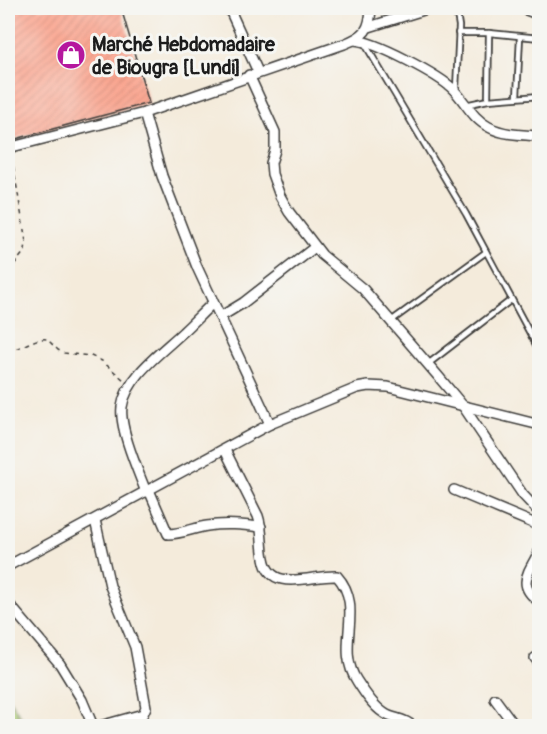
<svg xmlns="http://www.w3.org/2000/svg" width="547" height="734" viewBox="0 0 547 734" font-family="Pangolin,sans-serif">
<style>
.cemetery{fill:url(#cemetery-stones);stroke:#68784c;stroke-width:1.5}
.building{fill:url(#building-hatch)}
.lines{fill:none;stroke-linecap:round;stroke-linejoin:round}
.lane-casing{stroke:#3c3b39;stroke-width:8}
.street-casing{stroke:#3c3b39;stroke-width:12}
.path{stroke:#3c3b39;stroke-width:1.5;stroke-dasharray:4.5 4.5;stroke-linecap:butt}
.lane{stroke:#fff;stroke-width:4.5}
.street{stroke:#fff;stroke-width:9}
.labels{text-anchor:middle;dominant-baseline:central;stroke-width:6;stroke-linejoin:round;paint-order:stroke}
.poi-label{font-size:20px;font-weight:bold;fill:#1c1c1c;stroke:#f6f6f2;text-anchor:start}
</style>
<defs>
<pattern id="cemetery-stones" width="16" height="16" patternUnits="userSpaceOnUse" patternTransform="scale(1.5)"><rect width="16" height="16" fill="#b5d57c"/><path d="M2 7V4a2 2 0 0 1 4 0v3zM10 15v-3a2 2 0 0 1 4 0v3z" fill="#9bb66b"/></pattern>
<pattern id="building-hatch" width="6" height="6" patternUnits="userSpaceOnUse" patternTransform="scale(1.5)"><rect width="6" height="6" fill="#fba58f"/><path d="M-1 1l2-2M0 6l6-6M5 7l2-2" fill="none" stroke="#d78d7b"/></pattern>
</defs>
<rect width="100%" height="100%" fill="#f6f6f2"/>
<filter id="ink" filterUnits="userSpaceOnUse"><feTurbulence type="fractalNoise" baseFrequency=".0167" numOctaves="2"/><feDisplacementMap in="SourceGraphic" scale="12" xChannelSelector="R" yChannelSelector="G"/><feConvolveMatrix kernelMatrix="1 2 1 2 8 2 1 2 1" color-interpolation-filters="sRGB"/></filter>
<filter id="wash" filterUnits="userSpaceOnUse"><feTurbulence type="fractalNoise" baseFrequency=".008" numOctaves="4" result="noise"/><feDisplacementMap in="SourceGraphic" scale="24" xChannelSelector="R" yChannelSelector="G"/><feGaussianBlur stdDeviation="1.35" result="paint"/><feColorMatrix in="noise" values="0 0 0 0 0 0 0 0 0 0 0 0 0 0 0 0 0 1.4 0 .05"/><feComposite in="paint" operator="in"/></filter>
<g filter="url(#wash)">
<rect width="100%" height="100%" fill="#f4ebdb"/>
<!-- cemetery -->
<polygon class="cemetery" points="8,698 27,726 30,726 8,726"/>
<g id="blocks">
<!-- building -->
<polygon class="building" points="8,8 121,8 149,103 8,141"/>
</g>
</g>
<g filter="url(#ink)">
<use href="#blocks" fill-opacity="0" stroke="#3c3b39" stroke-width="1.5"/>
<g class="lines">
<!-- lane casing -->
<g class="lane-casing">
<g id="lane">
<polyline points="458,33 489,33 540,38"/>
<polyline points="365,44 466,214 540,352"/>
<polyline points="456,89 459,26 456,8"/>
<polyline points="517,97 520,37"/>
<polyline points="488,100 489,33"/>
<polyline points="465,105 488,100 540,96"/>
<polyline points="391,321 486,252"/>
<polyline points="428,364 511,300"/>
</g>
</g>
<!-- street casing -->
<g class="street-casing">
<g id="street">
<polyline points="229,8 258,72"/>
<polyline points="521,8 540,15"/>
<polyline points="369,27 430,8"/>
<path d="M354 40C375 41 439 75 454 90 466 103 473 119 489 127 503 135 523 135 540 136"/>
<polyline points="249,75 275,132 275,150 271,163 272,174 280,196 289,212 322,255 363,289 438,376 463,406 523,495 540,513"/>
<polyline points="144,113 162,176 197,267 270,424"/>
<path d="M8 148 144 113 344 44C365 36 370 30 371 8"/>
<polyline points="220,317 243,303 315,247"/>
<path d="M225 450 258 516C263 530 261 544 264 558 270 595 313 574 337 576 366 608 334 647 357 681 364 692 373 706 384 713 393 720 403 717 412 726"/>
<path d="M149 490 168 534C181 534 194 528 207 526 225 523 243 525 261 527"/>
<polyline points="454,490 540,526"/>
<path d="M146 492C138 471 119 428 122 407 126 377 163 351 183 332 193 323 203 312 213 303"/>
<polyline points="95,520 110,586 135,647 146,707 143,714 100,726"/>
<path d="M540 550C529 572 515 585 540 602"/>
<polyline points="8,566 270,424 357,388 368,386 388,387 540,425"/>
<polyline points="8,603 60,664 82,700 93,726"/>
<polyline points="535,658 540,664"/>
<polyline points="495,699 515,726"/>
</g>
</g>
<!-- path -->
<g class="path">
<polyline points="8,272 25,251 26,242 12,158"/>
<path d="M8 351C21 349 35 337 47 339L58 350 64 353 91 356 102 361 124 380"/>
</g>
<!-- lane -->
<use href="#lane" class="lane"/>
<!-- street -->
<use href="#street" class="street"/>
</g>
</g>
<!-- icons -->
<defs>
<g id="shop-disc" transform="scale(1.5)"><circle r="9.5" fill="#b5179e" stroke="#f6f6f2"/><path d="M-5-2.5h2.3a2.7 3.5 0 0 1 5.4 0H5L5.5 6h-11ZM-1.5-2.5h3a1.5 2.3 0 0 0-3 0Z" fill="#fff"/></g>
</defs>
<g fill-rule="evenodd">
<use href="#shop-disc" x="71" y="55"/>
</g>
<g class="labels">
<!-- poi labels -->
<g class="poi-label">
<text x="92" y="44">Marché Hebdomadaire<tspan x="92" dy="23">de Biougra [Lundi]</tspan></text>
</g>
</g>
<!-- margin -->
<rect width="547" height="734" fill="none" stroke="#f6f6f2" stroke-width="30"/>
</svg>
